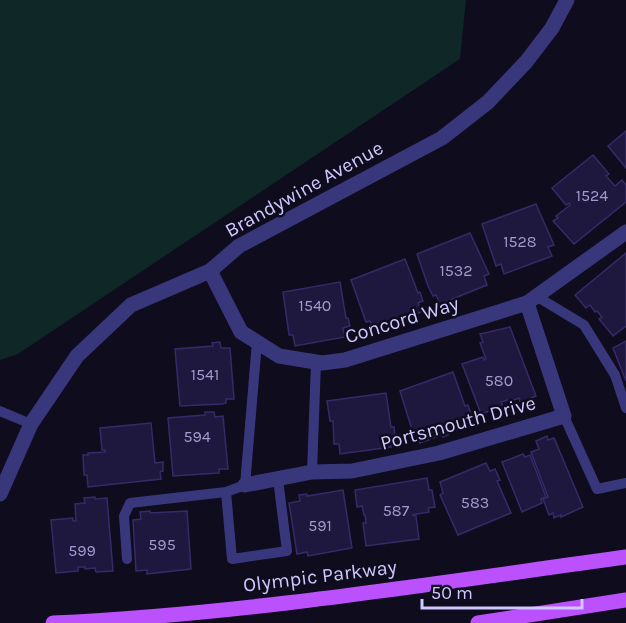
<svg xmlns="http://www.w3.org/2000/svg" width="626" height="623" viewBox="0 0 626 623" font-family="Karla,sans-serif">
<style>
.green{fill:#0f2726}
.building{fill:#1f183e;stroke:#362a69;stroke-width:1.5}
.lines{fill:none;stroke-linecap:round;stroke-linejoin:round}
.service{stroke:#39377c;stroke-width:10}
.minor{stroke:#39377c;stroke-width:15}
.tertiary{stroke:#39377c;stroke-width:15}
.primary{stroke:#bb51fd;stroke-width:15}
.labels{text-anchor:middle;dominant-baseline:central;stroke-width:5;stroke-linejoin:round;paint-order:stroke}
.number-label{font-size:16px;fill:#a29cce}
.street-label{font-size:20px;fill:#cec8fe;stroke:#0e0c1d}
</style>
<rect width="100%" height="100%" fill="#0e0c1d"/>
<!-- green -->
<polygon class="green" points="0,0 466,0 460,59 18,354 0,360"/>
<!-- building -->
<g class="building">
<polygon points="626,131 626,168 608,146"/>
<polygon points="593,155 609,174 606,176 615,186 622,180 626,185 626,202 574,244 553,221 558,218 556,216 570,205 569,203 566,205 552,188"/>
<polygon points="536,204 554,245 548,247 552,256 504,274 501,264 496,266 482,224"/>
<polygon points="470,233 489,274 484,276 487,285 440,304 436,295 433,296 428,286 417,254"/>
<polygon points="626,253 626,326 613,336 599,319 602,317 597,311 595,312 590,305 586,308 575,295"/>
<polygon points="405,259 418,293 420,292 423,301 418,303 421,312 374,331 370,321 366,322 351,280"/>
<polygon points="340,282 346,318 348,318 350,326 343,328 345,337 295,346 293,335 289,335 283,292"/>
<polygon points="510,327 536,396 531,398 532,400 521,404 519,398 509,402 508,400 501,402 503,406 481,414 462,364 483,357 484,360 486,359 480,343 483,342 480,334"/>
<polygon points="626,341 626,381 613,348"/>
<polygon points="220,342 221,348 230,348 234,399 226,399 226,403 222,404 180,406 175,349 213,346 212,343"/>
<polygon points="453,372 465,406 468,405 471,414 465,416 468,426 448,433 448,435 443,437 442,435 420,443 417,432 413,433 400,391"/>
<polygon points="386,393 391,427 394,427 395,436 389,437 391,447 340,454 339,444 334,444 333,421 330,421 327,401"/>
<polygon points="205,412 214,412 215,417 223,416 228,469 219,469 219,473 173,476 168,418 205,415"/>
<polygon points="151,423 155,463 163,462 163,471 160,472 161,479 88,487 87,475 84,475 83,455 88,455 88,453 105,452 105,450 102,450 100,428"/>
<polygon points="547,436 548,440 554,438 583,507 561,517 561,515 554,518 553,513 549,515 543,499 548,497 531,452 539,449 536,441"/>
<polygon points="523,454 525,457 530,455 546,497 541,499 542,503 522,512 502,462"/>
<polygon points="486,463 490,471 495,469 500,480 497,481 511,513 458,535 440,495 443,493 440,482"/>
<polygon points="427,478 429,490 432,490 435,507 428,508 429,512 412,515 416,516 419,539 366,546 363,523 366,523 365,515 364,515 362,506 357,507 355,490"/>
<polygon points="343,490 352,548 308,556 307,552 297,554 289,503 300,501 299,495 307,494 307,496"/>
<polygon points="95,497 95,499 107,498 113,571 96,572 95,568 85,569 85,567 78,567 78,571 56,573 51,520 73,518 73,521 76,521 75,504 85,503 84,498"/>
<polygon points="150,511 150,513 187,511 191,569 147,574 147,570 136,571 133,520 141,519 140,512"/>
</g>
<g class="lines">
<!-- service -->
<g class="service">
<polyline points="536,296 584,325 615,375 626,408"/>
<polyline points="257,342 245,485 226,492 232,559 287,551 278,479"/>
<polyline points="0,411 31,424"/>
<polyline points="564,416 597,489 626,483"/>
<polyline points="312,472 316,362"/>
<polyline points="127,559 124,516 130,503 226,492"/>
</g>
<!-- minor -->
<g class="minor">
<polyline points="210,271 241,332 279,356 322,363 345,360 527,303 626,232"/>
<polyline points="245,485 312,472 352,471 439,453 564,416 527,303"/>
</g>
<!-- tertiary -->
<polyline class="tertiary" points="0,494 31,424 77,356 131,305 210,271 239,246 442,138 488,102 526,62 552,28 567,0"/>
<!-- primary -->
<g class="primary">
<path d="M53 623C245 614 436 583 626 557"/>
<polyline points="478,623 626,600"/>
</g>
</g>
<g class="labels">
<!-- number labels -->
<g class="number-label">
<text x="592" y="195">1524</text>
<text x="520" y="241">1528</text>
<text x="456" y="270">1532</text>
<text x="315" y="305">1540</text>
<text x="205" y="374">1541</text>
<text x="499" y="380">580</text>
<text x="197" y="436">594</text>
<text x="475" y="502">583</text>
<text x="396" y="510">587</text>
<text x="320" y="525">591</text>
<text x="162" y="544">595</text>
<text x="82" y="550">599</text>
</g>
<!-- street labels -->
<g class="street-label">
<text transform="translate(304 189) rotate(-29)">Brandywine Avenue</text>
<text transform="translate(402 320) rotate(-17)">Concord Way</text>
<text transform="translate(458 423) rotate(-15)">Portsmouth Drive</text>
<text transform="translate(320 576) rotate(-7)">Olympic Parkway</text>
</g>
</g>
<!-- scale -->
<path d="M422 599v9h160v-9" fill="none" stroke="#cec8fe" stroke-width="3"/>
<text x="431" y="599" font-size="18" fill="#cec8fe" stroke="#0e0c1d" stroke-width="4.5" paint-order="stroke">50 m</text>
</svg>
